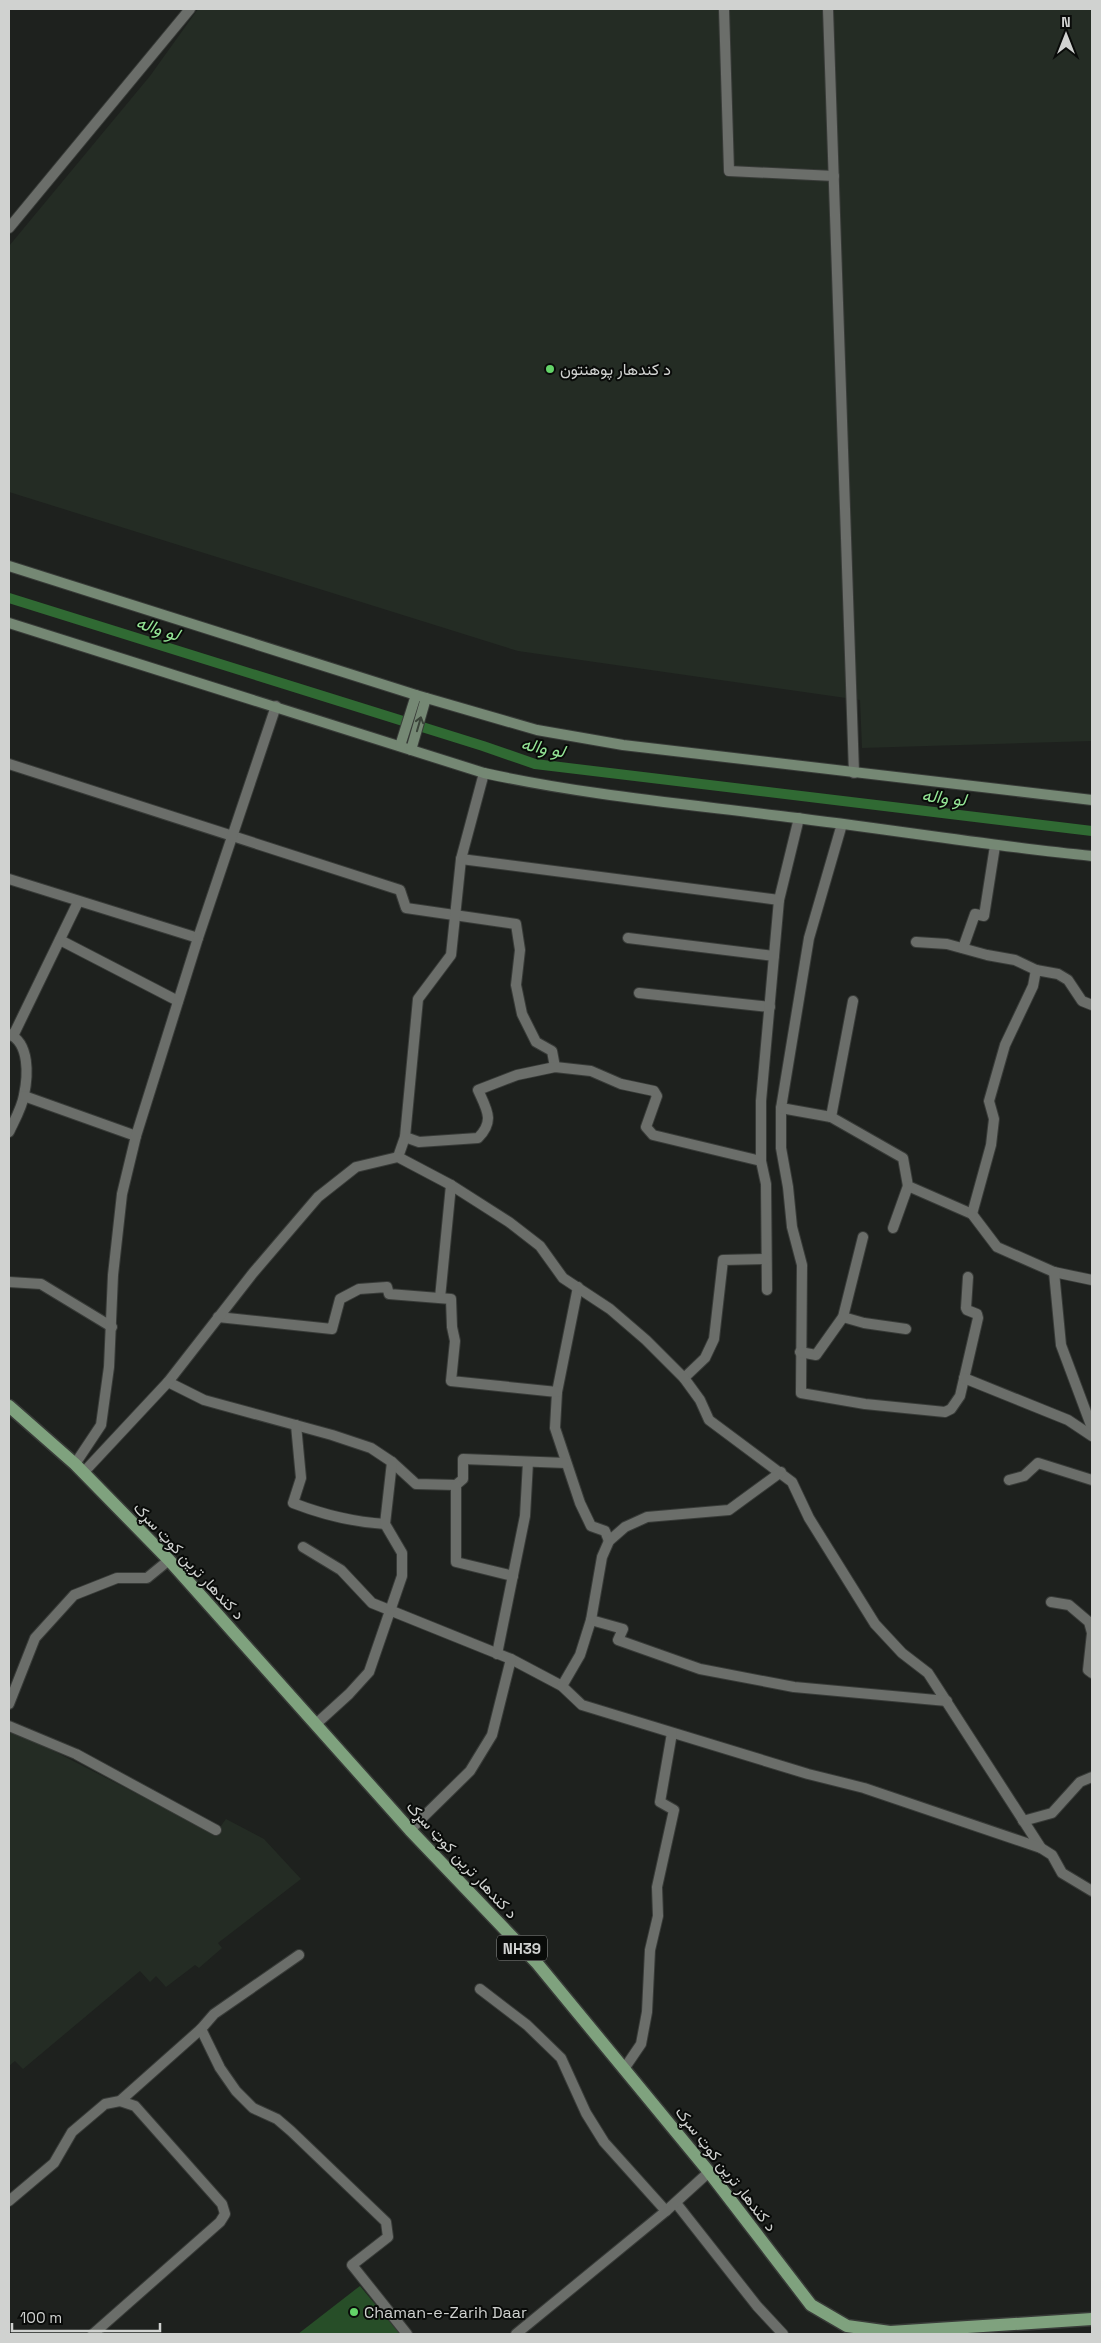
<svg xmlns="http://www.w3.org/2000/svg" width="1101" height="2343" viewBox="0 0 1101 2343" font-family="'Space Grotesk',Vazirmatn,sans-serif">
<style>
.built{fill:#242c24}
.green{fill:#274e28}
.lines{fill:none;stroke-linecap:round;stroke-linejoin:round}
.canal{stroke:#306a33;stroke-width:10}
.street-casing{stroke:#383b38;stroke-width:12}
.secondary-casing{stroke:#383b38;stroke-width:12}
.primary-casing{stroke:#383b38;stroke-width:15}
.street{stroke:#6b6e6a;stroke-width:10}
.secondary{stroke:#758874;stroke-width:10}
.primary{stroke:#7fa27e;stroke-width:12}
.oneway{stroke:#3a4339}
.poi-dot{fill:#63d468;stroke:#090b09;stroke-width:2}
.labels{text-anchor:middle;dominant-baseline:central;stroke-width:4;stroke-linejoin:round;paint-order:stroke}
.shield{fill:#090b09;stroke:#949694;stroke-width:1}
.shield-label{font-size:15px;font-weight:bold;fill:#d0d2d0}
.poi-label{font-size:16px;fill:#d0d2d0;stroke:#090b09;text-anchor:start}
.street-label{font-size:16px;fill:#d0d2d0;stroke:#090b09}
.water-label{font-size:18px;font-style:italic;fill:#94e595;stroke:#090b09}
</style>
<rect width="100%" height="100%" fill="#1e211e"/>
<!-- built -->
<g class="built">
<polygon points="198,9 1092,9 1092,741 862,748 860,700 518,651 9,492 9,246 150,76"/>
<polygon points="9,1728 215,1834 226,1819 264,1839 301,1879 218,1943 222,1948 199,1968 195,1965 166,1987 156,1976 150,1982 140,1971 23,2069 15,2061 9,2066"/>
</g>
<!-- green -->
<polygon class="green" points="360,2286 400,2334 298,2334 356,2289"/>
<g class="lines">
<!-- canal -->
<polyline class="canal" points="9,598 483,746 535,764 1092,831"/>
<!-- street casing -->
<g class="street-casing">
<g id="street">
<polyline points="724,9 729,171 834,176"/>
<polyline points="828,9 854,773"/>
<polyline points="9,228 190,9"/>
<polyline points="9,764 400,890 406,908 516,924 520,950 516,985 522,1014 536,1042 552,1051 555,1067"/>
<polyline points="842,824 809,938 781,1108 781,1148 788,1187 792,1227 802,1265 801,1393 865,1404 945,1412 951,1409 960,1396 978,1318 977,1314 967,1310 966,1308 968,1277"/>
<polyline points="461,859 779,900"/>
<polyline points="9,879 198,938"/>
<polyline points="628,938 774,956"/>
<polyline points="60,940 178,1001"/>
<polyline points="916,942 947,944 987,955 1015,960 1036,970 1058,974 1068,980 1082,1001 1092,1005"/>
<polyline points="963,948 975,914 984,916 995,846"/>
<polyline points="639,993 770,1007"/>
<path d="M9 1034C30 1043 28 1076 24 1095 22 1108 14 1121 9 1132"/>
<polyline points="13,1036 78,902"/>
<polyline points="24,1096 136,1136"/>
<polyline points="781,1108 831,1117 903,1158 908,1186 972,1214 997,1247 1054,1272 1092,1280"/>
<polyline points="831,1117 853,1001"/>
<path d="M405 1137 419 1142 478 1138C495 1121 487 1110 478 1090L517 1075 555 1067 591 1071 621 1084 654 1091 657 1096 646 1127 653 1135 761 1161"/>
<polyline points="398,1157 405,1137 418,999 451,955 461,859 484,773"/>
<polyline points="972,1214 991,1145 994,1119 989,1101 1005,1045 1033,986 1036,970"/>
<polyline points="893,1228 908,1186"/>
<polyline points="1054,1272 1061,1345 1092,1428"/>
<polyline points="9,1282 41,1284 112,1327"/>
<polyline points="578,1287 557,1392 555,1428 580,1503 591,1526 605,1531 609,1541"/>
<polyline points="767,1290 766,1184 761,1161 761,1101 779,900 799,818"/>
<polyline points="440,1298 451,1185"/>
<polyline points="218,1317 332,1329 340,1299 359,1289 387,1287 389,1294 451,1299 452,1327 455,1341 451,1381 557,1392"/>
<polyline points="843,1317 864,1323 906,1329"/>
<polyline points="800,1352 816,1355 843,1317 863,1237"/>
<polyline points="684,1378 705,1358 714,1339 723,1260 766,1259"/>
<polyline points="964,1378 1068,1420 1092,1436"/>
<polyline points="168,1382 204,1400 332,1435 371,1448 392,1462 416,1484 456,1485 463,1479 463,1459 566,1463"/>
<path d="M296 1425 301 1478 293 1503C324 1515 352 1522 385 1524"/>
<polyline points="75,1464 101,1425 109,1367 113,1275 122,1194 136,1136 198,938 276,706"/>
<polyline points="83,1473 168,1382 253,1273 318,1197 356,1167 398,1157 451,1185 509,1222 540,1246 563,1278 610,1309 646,1340 684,1378 700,1400 709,1420 792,1482 809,1518 875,1624 902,1653 928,1673 1041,1848 1052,1855 1062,1873 1092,1891"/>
<polyline points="1009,1480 1024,1476 1038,1463 1092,1480"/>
<polyline points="456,1485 456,1562 513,1576"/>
<polyline points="303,1547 341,1570 372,1603 511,1659 562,1686 582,1705 808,1774 864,1788 1041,1848"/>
<polyline points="1051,1602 1069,1605 1089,1622 1092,1633 1088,1670 1092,1673"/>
<polyline points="591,1620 623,1629 618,1640 700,1669 794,1687 947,1701"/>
<polyline points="497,1654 525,1516 528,1462"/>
<polyline points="562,1686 580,1655 591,1620 602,1557 609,1541 625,1527 647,1517 729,1510 781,1472"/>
<polyline points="9,1704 35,1638 74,1595 117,1578 147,1578 169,1560"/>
<polyline points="316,1724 349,1694 369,1672 402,1576 402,1553 385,1524 392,1462"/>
<polyline points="9,1726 76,1754 216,1830"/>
<polyline points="1023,1821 1052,1813 1080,1782 1092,1777"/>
<polyline points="410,1830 470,1771 492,1735 511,1659"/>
<polyline points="299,1955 214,2014 201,2029 220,2068 236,2091 253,2108 277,2119 291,2131 386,2222 388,2237 352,2265 407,2334"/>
<polyline points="480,1989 527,2025 561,2058 586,2113 604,2142 666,2211"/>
<polyline points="624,2069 641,2044 647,2012 650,1950 658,1916 657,1887 674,1810 660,1802 672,1733"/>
<polyline points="9,2201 54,2163 72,2132 105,2104 120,2101 201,2029"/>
<polyline points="676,2203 757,2306 783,2334"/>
<polyline points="93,2334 220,2222 225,2214 222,2204 135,2106 120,2101"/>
<polyline points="516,2334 666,2211 709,2172"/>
</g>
</g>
<!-- secondary casing -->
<g class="secondary-casing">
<g id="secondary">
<polyline points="9,566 416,695 537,730 623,745 1092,800"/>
<path d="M9 623 484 773C584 795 686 804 788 817 889 829 990 846 1092 856"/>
<polyline points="400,746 416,695"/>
<polyline points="411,750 426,698"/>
</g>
</g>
<!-- primary casing -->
<g class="primary-casing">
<polyline id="primary" points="9,1406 75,1464 169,1560 410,1830 536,1962 709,2172 811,2305 847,2326 890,2332 1092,2319"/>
</g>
<!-- street -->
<use href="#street" class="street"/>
<!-- secondary -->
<use href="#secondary" class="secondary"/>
<!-- primary -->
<use href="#primary" class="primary"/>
</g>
<!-- one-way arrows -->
<defs><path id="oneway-shaft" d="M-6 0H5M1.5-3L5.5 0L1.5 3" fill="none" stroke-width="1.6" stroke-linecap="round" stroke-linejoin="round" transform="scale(1.25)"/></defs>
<use class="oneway" href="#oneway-shaft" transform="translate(419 724) rotate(-74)"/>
<!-- markers -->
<g class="poi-dot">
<circle cx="550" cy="369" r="5"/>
<circle cx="354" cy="2312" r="5"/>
</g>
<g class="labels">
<!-- shield labels -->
<rect class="shield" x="497" y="1935.5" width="50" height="25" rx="4"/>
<g class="shield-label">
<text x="522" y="1948">NH39</text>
</g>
<!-- poi labels -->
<g class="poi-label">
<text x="560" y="369">د کندهار پوهنتون</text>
<text x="364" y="2312">Chaman-e-Zarih Daar</text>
</g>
<!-- street labels -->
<g class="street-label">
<text transform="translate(189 1561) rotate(47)">د کندهار ترين کوټ سړک</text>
<text transform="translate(462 1860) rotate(47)">د کندهار ترين کوټ سړک</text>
<text transform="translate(726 2169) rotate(52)">د کندهار ترين کوټ سړک</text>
</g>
<!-- water labels -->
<g class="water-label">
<text transform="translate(158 628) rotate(18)">لو واله</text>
<text transform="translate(543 747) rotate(11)">لو واله</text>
<text transform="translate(944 797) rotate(7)">لو واله</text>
</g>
</g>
<!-- border -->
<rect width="1101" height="2343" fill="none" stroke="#d0d2d0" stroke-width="20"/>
<!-- north arrow -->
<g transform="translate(1066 35)" stroke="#090b09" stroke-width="4" paint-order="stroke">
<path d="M0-4L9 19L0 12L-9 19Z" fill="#d0d2d0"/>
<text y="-8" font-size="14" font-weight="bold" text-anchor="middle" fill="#d0d2d0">N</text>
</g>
<!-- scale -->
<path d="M12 2323v8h148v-8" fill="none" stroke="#d0d2d0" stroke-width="2.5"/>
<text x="20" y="2323" font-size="15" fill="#d0d2d0" stroke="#090b09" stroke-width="4" paint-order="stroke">100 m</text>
</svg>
